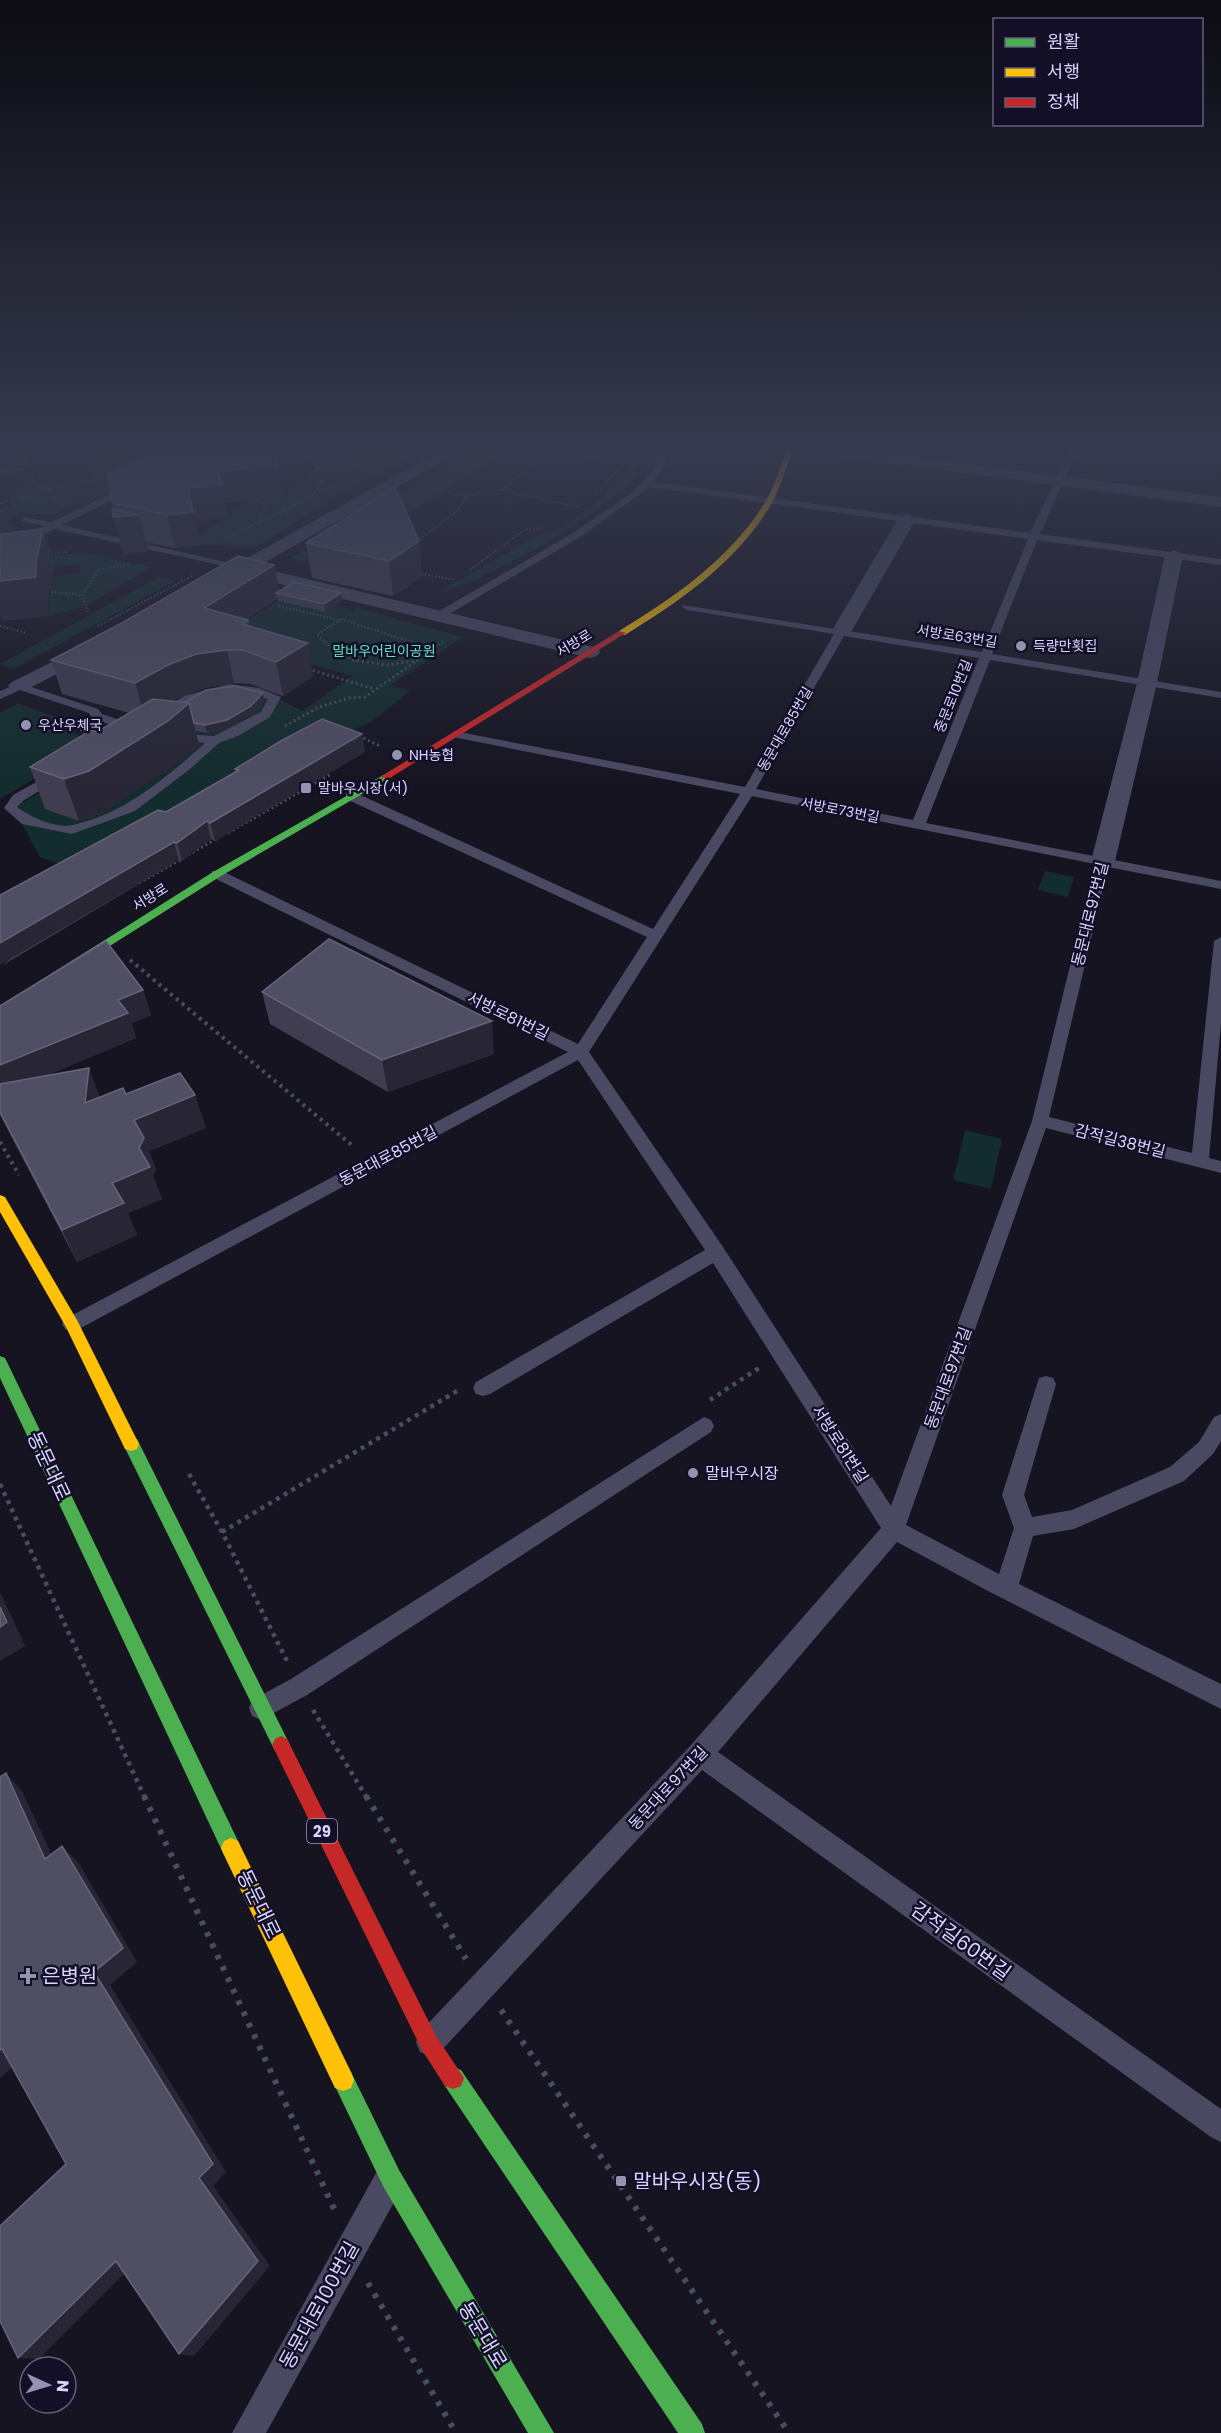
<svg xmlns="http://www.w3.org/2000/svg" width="1221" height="2433" viewBox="0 0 1221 2433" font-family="Poppins,'Noto Sans KR',sans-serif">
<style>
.green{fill:#132c2d}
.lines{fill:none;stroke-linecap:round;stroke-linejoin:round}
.path-far4{stroke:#44505f;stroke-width:2;stroke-dasharray:1.5 2;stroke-linecap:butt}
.path-far3{stroke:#44505f;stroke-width:3;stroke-dasharray:2 3;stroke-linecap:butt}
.path-far2{stroke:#44505f;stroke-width:4;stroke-dasharray:3 4.5;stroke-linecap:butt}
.path-far1{stroke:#44505f;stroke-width:4.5;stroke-dasharray:4 5;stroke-linecap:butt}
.path{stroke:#44505f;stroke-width:6;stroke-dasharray:4.5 8;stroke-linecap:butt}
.lane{fill:#4a4962;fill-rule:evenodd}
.street{fill:#4a4962;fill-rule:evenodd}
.fast{fill:#4caf50;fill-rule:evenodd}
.slow{fill:#ffc107;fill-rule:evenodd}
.jam{fill:#c62828;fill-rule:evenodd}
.wall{fill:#403d50}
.shaded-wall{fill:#282635}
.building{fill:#504e63;stroke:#66637b;stroke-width:1.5}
.poi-dot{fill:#9591b1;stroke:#130f26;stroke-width:2}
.labels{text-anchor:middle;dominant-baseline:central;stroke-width:5;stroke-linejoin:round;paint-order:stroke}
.far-street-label{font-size:14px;fill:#d9d4ff;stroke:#130f26}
.far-poi-label{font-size:14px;fill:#d9d4ff;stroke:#130f26;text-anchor:start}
.far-park-label{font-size:14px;fill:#5fe0c0;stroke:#130f26}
.shield{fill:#130f26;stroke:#9e99be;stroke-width:1.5}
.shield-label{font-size:15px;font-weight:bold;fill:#d9d4ff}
.street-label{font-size:16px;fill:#d9d4ff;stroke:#130f26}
.poi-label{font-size:16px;fill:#d9d4ff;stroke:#130f26;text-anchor:start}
.near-street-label{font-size:20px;fill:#d9d4ff;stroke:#130f26}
.near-poi-label{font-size:20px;fill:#d9d4ff;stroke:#130f26;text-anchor:start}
</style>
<rect width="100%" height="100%" fill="#161421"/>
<!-- green -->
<g class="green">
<polygon points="111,445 195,445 179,457 82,505 77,503 53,515 23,513 5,522 18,528 0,537 0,510 13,505 10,500 17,486 43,475 88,468 88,460"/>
<path d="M348 445H432L344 491 257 547 200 545 198 535 228 517 244 501 283 497C309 466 317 466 356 460Z"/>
<polygon points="485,445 518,445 324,566 291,558"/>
<polygon points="641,445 647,445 631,483 601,507 549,542 472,582 436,593 541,534 563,528 605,495 634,461"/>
<polygon points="30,451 28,469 0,475 0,467"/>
<polygon points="82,553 151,567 85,607 48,616 51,577 80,574 80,564 0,572 24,558"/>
<polygon points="159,577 175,581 14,669 0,664"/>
<polygon points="289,594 353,610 356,608 463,637 391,685 410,691 371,722 60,864 40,857 13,808 200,698 275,697 302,711 352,676 220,638"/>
<polygon points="18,703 74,724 65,730 97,742 0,799 0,713"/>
<polygon points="1045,871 1074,877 1068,897 1038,890"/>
<polygon points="965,1130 1002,1139 991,1189 953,1180"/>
</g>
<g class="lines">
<!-- path-far4 -->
<g class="path-far4">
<polyline points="553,445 544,456 501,490 579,507"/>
<polyline points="617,445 636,450"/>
<polyline points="270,450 303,449 318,469 308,477 322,481 312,496 285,510"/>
<polyline points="487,452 498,445"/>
<polyline points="123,460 142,452 166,449"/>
<polyline points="123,460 139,463"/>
<polyline points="0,463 3,454 15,447 2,445"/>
<polyline points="34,468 39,445"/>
<polyline points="318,469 342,469 383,460"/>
<polyline points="0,471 34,468 32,484 49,489 100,479"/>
<polyline points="359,473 372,462 369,454 379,445"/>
<polyline points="95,478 118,468"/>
<polyline points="431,489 467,496 501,490"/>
<polyline points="316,494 353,477"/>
<polyline points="595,495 640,445"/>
<polyline points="22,498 49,489 54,497 59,499"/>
<polyline points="251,498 264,504 265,508 258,523"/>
<polyline points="0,503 15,500"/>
<polyline points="0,511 9,507"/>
<polyline points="220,541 285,510 287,517"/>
<polyline points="414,543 457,511 467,496"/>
<polyline points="48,553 68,552"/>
<polyline points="470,570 525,529 544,528"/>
<polyline points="418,573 455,580"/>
<polyline points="51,592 82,595"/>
<polyline points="279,606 339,620"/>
<polyline points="88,612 82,595 99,570 129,564"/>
<polyline points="341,619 433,649"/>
<polyline points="340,620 317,635 338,653 357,661"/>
<polyline points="0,626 26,633"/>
<polyline points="98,626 192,576"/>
<polyline points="416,661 443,642"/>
</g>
<!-- path-far3 -->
<g class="path-far3">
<polyline points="352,660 387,665 414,661"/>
<polyline points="308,669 375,689"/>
<polyline points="285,726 319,707 349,698 365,697 418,660"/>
<polyline points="359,736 380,746"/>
<polyline points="228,833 331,774"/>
<polyline points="188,855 218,838"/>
<polyline points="139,883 182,859"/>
</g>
<!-- path-far2 -->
<g class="path-far2">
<polyline points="130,960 354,1147"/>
<polyline points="0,1142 19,1175"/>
</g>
<!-- path-far1 -->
<g class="path-far1">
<polyline points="710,1400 759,1368"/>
<polyline points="189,1474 222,1532 287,1661"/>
<polyline points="0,1484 145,1798"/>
<polyline points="222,1532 457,1391"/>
<polyline points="313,1710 367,1798"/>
</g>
<!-- path -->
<g class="path">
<polyline points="144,1796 335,2211"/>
<polyline points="366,1796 466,1959"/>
<polyline points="501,2010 789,2433"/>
<polyline points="368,2283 456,2433"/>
</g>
<!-- lane -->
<g class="lane">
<path d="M662 445H670L664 467 654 482 1030 533 1072 445H1080L1040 534 1221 559V565L1037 540 992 654 1221 692V698L990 660 926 823 1221 881V889L1108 867 1049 1117 1192 1153 1214 941 1221 937V1023L1209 1158 1221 1161V1173L1046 1128 906 1525 999 1574 1014 1528 1002 1495 1039 1378 1046 1376 1053 1378 1056 1384 1024 1495 1032 1517 1072 1510 1170 1467 1199 1442 1214 1417 1221 1414V1441L1213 1454 1184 1481 1074 1529 1033 1536 1019 1584 1221 1684V1709L988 1591 897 1542 718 1752 1221 2109V2142L1211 2137 702 1770 440 2052 430 2056 420 2052 416 2042 420 2032 691 1745 881 1528 713 1263 490 1394 483 1396 476 1394 473 1388 476 1382 705 1250 578 1060 79 1329 72 1332 65 1329 62 1324 65 1319 568 1052 212 877V871H222L578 1044 647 937 346 799V793H356L653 929 740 794 458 738 454 737V731L745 787 834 634 687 610 682 607 683 605 982 652 1028 539 650 487 580 537 444 617H436V613L573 533 634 491 653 471ZM844 636 979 658 913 820 756 789ZM752 796 1095 864 1032 1121 891 1506 723 1247 589 1052Z"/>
<polygon points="1203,445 1221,445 1221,450"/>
<polygon points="133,483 136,484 136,488 62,525 234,564 234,568 55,529 0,555 0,548 44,526 22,521 22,517 52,522"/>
<polygon points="19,683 98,709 102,714 143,728 137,732 102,722 84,733 78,729 92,718 89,713 20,690 0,699 0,691"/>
<path d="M229 684 259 688 281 697 270 717 238 736 219 743 190 769 135 811 72 834 22 824 4 808 13 795 56 771 62 775 60 778 23 801 17 807C30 817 57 829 73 825 124 814 167 777 205 743L171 739V733L214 736 261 712 268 699C229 685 198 695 164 717L154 714 184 696Z"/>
<polygon points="704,1417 711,1420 714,1426 711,1432 307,1695 261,1720 252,1716 249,1708 252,1700 291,1679"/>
<polygon points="387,2169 398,2173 402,2184 398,2195 266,2433 232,2433 376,2173"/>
</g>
<!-- street -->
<g class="street">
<polygon points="451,445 471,445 257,567 597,648 600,652 597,656 590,658 243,575 217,588 208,582 226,570 224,567 227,563 238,563"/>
<polygon points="783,445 828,445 1221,497 1221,507 791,450"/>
<polygon points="907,514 916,519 851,632 848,636 834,636 831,632 898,519"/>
<polygon points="1174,550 1183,555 1157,683 1115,861 1112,866 1103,868 1094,866 1091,861 1137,683 1165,555"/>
<polygon points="92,642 99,644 102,648 99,652 26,690 12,690 8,686 12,682"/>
</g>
<!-- fast -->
<g class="fast">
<polygon points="385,774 388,775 388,779 221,876 0,1015 0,1006 213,872"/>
<polygon points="0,1356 5,1358 7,1362 238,1841 241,1848 238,1855 231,1858 224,1855 0,1378"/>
<polygon points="131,1437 137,1439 290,1745 287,1751 281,1754 275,1751 123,1444 125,1439"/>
<polygon points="453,2067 461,2070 702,2424 705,2433 678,2433 445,2086 442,2078 445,2070"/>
<polygon points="343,2069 351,2072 399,2170 554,2433 528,2433 383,2186 332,2080 335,2072"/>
</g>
<!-- slow -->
<g class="slow">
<path d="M788 445H794C788 462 783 480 775 497 743 558 682 600 625 635H619V631C675 597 731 558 766 501 776 484 781 464 788 445Z"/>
<polygon points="0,1195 5,1197 77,1320 139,1444 137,1449 131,1451 125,1449 66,1327 0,1212"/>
<polygon points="231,1838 238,1841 351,2072 354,2080 351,2088 343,2091 335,2088 224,1855 221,1848 224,1841"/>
</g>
<!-- jam -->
<g class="jam">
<polygon points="619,631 626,633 388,779 380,777"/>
<polygon points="281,1736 287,1739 436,2036 464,2078 461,2086 453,2089 445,2086 422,2050 275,1751 272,1745 275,1739"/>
</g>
</g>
<!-- wall -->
<g class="wall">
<polygon points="305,445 354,445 356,460 320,465"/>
<polygon points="518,445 617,445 598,459"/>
<polygon points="283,497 225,503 228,517 195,521 200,545 175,548 146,542 149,551 123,554 112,503"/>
<polygon points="419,541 422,576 393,596 312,578 306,543"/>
<polygon points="279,592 342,601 326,612 278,601 277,599 245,620 248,620 249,626 313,676 283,696 250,684 234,683 204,688 176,699 173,701 183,703 263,693 264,701 252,714 228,728 207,733 196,731 199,745 179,762 102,813 79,821 45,809 30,767 97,732 129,713 62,694 51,660"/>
<polygon points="365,752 215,841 211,839 182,861 179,860 3,965 166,812 236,772 235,769"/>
<polygon points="143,990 151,1015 131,1023 136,1038 45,1076 100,1097 126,1094 206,1128 149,1151 156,1170 153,1176 162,1199 128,1213 137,1235 77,1262 0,1115 0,1006"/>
<polygon points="262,992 494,1054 388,1092 270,1024"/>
</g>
<!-- shaded-wall -->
<g class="shaded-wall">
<polygon points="317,445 354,445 356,460 320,465"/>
<polygon points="598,445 617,445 598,459"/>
<polygon points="278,465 283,497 225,503 228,517 195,521 200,545 175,548 167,515 188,488 218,471"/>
<polygon points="139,515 149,551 123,554 113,517"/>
<polygon points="43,529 54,566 48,600 48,616 2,621 0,614 0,581"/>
<polygon points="419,541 422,576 393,596 389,561"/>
<polygon points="274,565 280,594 276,593 277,599 211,641 204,608"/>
<polygon points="341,593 342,601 326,612 324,604"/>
<polygon points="308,643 313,676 283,696 276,662"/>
<polygon points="227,650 234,683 204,688 176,699 145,717 135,683 168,665 196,654"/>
<polygon points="263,693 264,701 252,714 228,728 207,733 205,725"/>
<polygon points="189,703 199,745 179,762 102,813 79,821 64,779"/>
<polygon points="362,734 365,752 215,841 210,823"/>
<polygon points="207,821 211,839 182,861 177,843"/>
<polygon points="174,842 179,860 0,965 0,943"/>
<polygon points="143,990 151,1015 131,1023 136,1038 0,1095 0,1065 118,1000"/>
<polygon points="492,1021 494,1054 388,1092 382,1060"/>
<polygon points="89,1068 101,1100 85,1103"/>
<polygon points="195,1095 206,1128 149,1151 156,1170 153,1176 162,1199 128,1213 137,1235 77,1262 62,1230 112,1183 139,1148 134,1120"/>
<polygon points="0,1592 25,1646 0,1661"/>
<polygon points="6,1773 22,1791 61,1875 45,1859"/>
<polygon points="62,1846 78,1862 137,1962 110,1985 226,2172 213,2186 270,2266 194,2356 179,2354 199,2178 94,1972"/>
<polygon points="2,2049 21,2060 0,2078 0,2050"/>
<polygon points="116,2261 133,2265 39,2359 18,2358"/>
</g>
<!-- building -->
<g class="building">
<polygon points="171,445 271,445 278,465 218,471 222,485 188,488 193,512 167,515 112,503 108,474"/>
<polygon points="395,487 419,541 389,561 306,543"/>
<polygon points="112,509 139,515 113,517"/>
<polygon points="43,529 36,562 36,577 0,581 0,534"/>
<polygon points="238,556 274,565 204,608 248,620 242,624 308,643 276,662 243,650 227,650 196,654 168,665 135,683 51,660 120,624"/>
<polygon points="294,582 341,593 324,604 276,593"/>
<polygon points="235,686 263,693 251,706 227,720 205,725 194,723 189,703 183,703 206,690"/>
<polygon points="153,699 189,703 168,721 89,771 64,779 30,767 91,730 97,732"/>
<polygon points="322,719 362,734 210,823 207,821 177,843 174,842 0,943 0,895 158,810 166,812 239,770 235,769 279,742"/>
<polygon points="329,939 492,1021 382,1060 262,992"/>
<polygon points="106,941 143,990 118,1000 128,1013 0,1065 0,1006"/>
<polygon points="89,1068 85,1103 123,1088 126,1094 180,1073 195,1095 134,1120 144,1138 139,1148 150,1167 112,1183 124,1203 62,1230 0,1112 0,1084"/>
<polygon points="0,1607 7,1622 0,1627"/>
<polygon points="6,1773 45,1859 62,1846 123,1948 94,1972 213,2164 199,2178 258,2261 179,2354 116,2261 18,2358 0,2321 0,2226 66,2164 2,2049 0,2050 0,1777"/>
</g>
<!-- sky -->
<linearGradient id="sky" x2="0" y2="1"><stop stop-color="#0c0b12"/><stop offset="0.57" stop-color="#363a4e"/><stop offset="1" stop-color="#363a4e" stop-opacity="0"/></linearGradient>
<rect width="1221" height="786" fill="url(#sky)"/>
<!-- markers -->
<g class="poi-dot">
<circle cx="1021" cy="646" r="6"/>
<circle cx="26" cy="725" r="6"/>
<circle cx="397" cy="755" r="6"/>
<rect x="300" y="782" width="12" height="12" rx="3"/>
<circle cx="693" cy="1473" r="6"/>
<path d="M25 1967h6v6h6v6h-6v6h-6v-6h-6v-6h6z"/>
<rect x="615" y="2175" width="12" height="12" rx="3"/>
</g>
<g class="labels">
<!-- far-street labels -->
<g class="far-street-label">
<text transform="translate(957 636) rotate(9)">서방로63번길</text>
<text transform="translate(574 643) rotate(-31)">서방로</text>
<text transform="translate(953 696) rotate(-68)">중문로10번길</text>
<text transform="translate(785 729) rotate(-60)">동문대로85번길</text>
<text transform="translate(840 810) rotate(11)">서방로73번길</text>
<text transform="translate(150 897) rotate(-32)">서방로</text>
</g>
<!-- far-poi labels -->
<g class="far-poi-label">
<text x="1033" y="646">득량만횟집</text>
<text x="38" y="725">우산우체국</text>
<text x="409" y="755">NH농협</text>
<text x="318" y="788">말바우시장(서)</text>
</g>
<!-- far-park labels -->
<g class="far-park-label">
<text x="384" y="651">말바우어린이공원</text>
</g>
<!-- shield labels -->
<rect class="shield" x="307" y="1819" width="30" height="24" rx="4.5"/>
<g class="shield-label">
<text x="322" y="1831">29</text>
</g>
<!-- street labels -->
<g class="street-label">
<text transform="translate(1090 914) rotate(-76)">동문대로97번길</text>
<text transform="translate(508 1016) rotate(26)">서방로81번길</text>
<text transform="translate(1120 1141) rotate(14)">감적길38번길</text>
<text transform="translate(388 1156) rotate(-28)">동문대로85번길</text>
<text transform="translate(948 1378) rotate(-70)">동문대로97번길</text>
<text transform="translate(840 1444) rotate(57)">서방로81번길</text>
<text transform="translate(668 1788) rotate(-47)">동문대로97번길</text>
</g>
<!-- poi labels -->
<g class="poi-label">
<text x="705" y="1473">말바우시장</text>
</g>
<!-- near-street labels -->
<g class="near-street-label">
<text transform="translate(49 1466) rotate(65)">동문대로</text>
<text transform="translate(259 1904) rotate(64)">동문대로</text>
<text transform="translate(961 1941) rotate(36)">감적길60번길</text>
<text transform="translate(319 2305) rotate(-61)">동문대로100번길</text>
<text transform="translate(483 2335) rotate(59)">동문대로</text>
</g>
<!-- near-poi labels -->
<g class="near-poi-label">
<text x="42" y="1976">은병원</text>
<text x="633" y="2181">말바우시장(동)</text>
</g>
</g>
<!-- legend -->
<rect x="993" y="18" width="210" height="108" fill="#130f26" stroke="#625e7d" stroke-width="1.5"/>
<rect x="1005" y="38" width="30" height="9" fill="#4caf50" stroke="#625e7d" stroke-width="1.5"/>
<text x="1047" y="48" font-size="18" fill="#d9d4ff">원활</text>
<rect x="1005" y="68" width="30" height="9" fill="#ffc107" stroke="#625e7d" stroke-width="1.5"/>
<text x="1047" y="78" font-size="18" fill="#d9d4ff">서행</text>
<rect x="1005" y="98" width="30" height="9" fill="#c62828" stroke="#625e7d" stroke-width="1.5"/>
<text x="1047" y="108" font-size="18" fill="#d9d4ff">정체</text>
<!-- north arrow -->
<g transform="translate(48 2385) rotate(94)"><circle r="28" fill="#130f26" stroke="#625e7d" stroke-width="1.5"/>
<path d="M0-4.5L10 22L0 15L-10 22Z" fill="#9591b1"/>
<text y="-9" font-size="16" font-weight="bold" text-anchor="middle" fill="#d9d4ff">N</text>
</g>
</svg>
